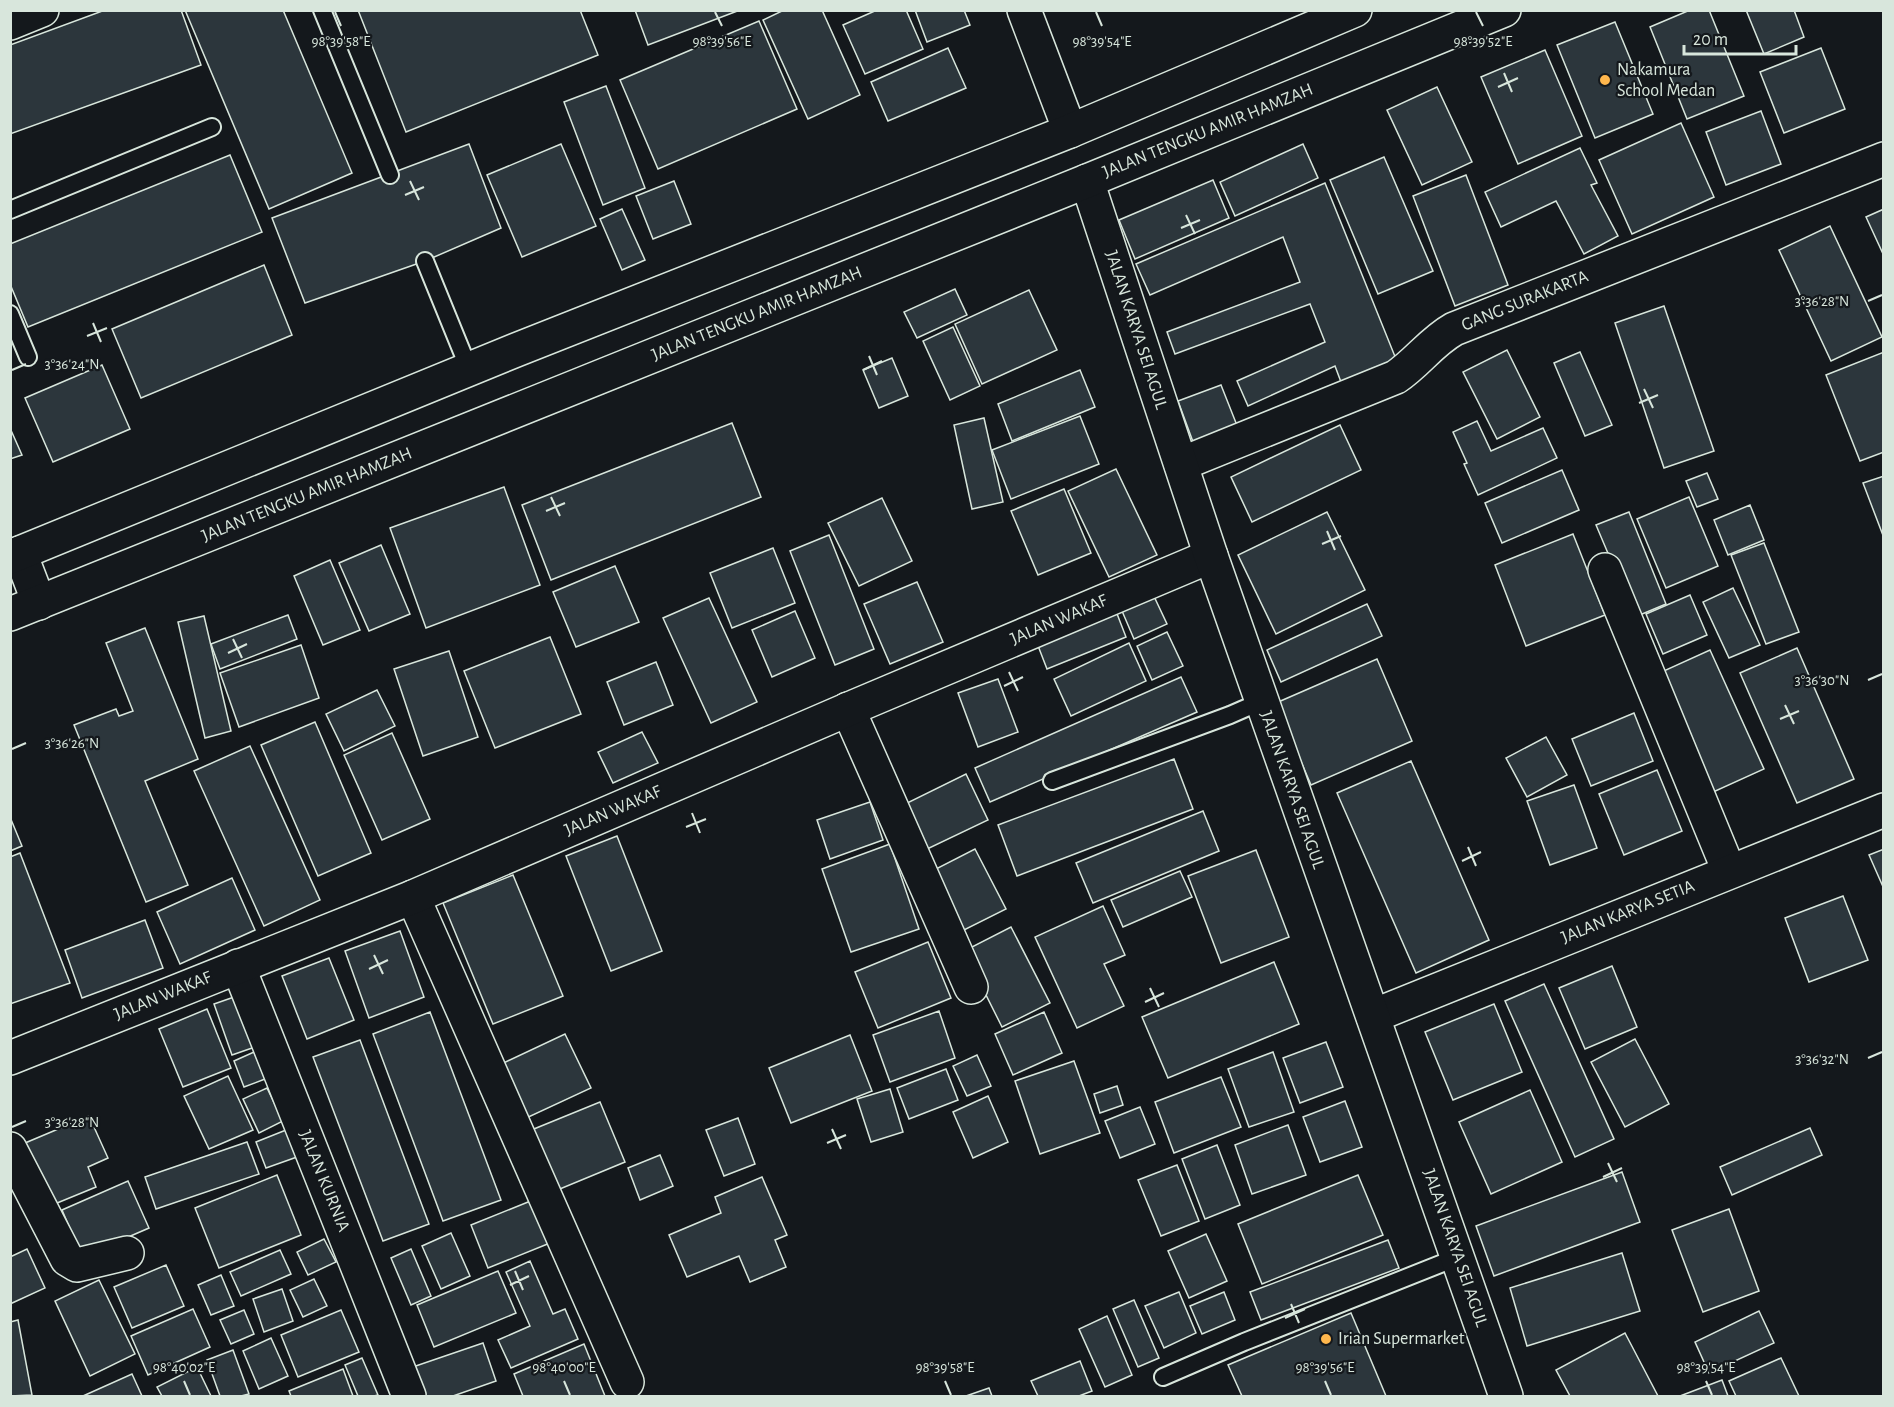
<svg xmlns="http://www.w3.org/2000/svg" width="1894" height="1407" viewBox="0 0 1894 1407" font-family="'Alegreya Sans',sans-serif">
<style>
.building{fill:#2c363c;stroke:#d8e6dc;stroke-width:1.5}
.lines{fill:none;stroke-linecap:round;stroke-linejoin:round}
.lane-casing{stroke:#d8e6dc;stroke-width:20}
.street-casing{stroke:#d8e6dc;stroke-width:36}
.secondary-casing{stroke:#d8e6dc;stroke-width:36}
.primary-casing{stroke:#d8e6dc;stroke-width:36}
.lane{stroke:#14181c;stroke-width:16}
.street{stroke:#14181c;stroke-width:33}
.secondary{stroke:#14181c;stroke-width:33}
.primary{stroke:#14181c;stroke-width:33}
.ticks{fill:none;stroke:#d8e6dc;stroke-width:2}
.poi-dot{fill:#ffb74d;stroke:#14181c;stroke-width:2}
.labels{text-anchor:middle;dominant-baseline:central;stroke-width:4.5;stroke-linejoin:round;paint-order:stroke}
.poi-label{font-size:18px;fill:#d8e6dc;stroke:#14181c;text-anchor:start}
.street-label{font-size:18px;fill:#d8e6dc;stroke:#14181c}
.ticks-label{font-size:15px;text-anchor:middle;fill:#d8e6dc;stroke:#14181c;stroke-width:4.5;stroke-linejoin:round;paint-order:stroke}
</style>
<rect width="100%" height="100%" fill="#14181c"/>
<!-- building -->
<g class="building">
<polygon points="105,10 181,10 201,65 10,134 10,45"/>
<polygon points="185,10 283,10 352,173 269,209"/>
<polygon points="358,10 580,10 598,55 406,132"/>
<polygon points="635,10 740,10 648,45"/>
<polygon points="784,10 822,10 860,95 808,119 763,20"/>
<polygon points="877,10 906,10 923,49 865,74 843,25"/>
<polygon points="915,10 964,10 970,25 927,42"/>
<polygon points="1690,10 1709,10 1744,96 1687,119 1650,27"/>
<polygon points="1746,10 1794,10 1804,37 1764,54"/>
<polygon points="759,21 797,109 658,169 620,80"/>
<polygon points="1615,22 1653,114 1595,138 1557,45"/>
<polygon points="948,48 966,88 888,121 871,82"/>
<polygon points="1821,48 1845,109 1784,133 1760,72"/>
<polygon points="1545,50 1582,136 1518,164 1481,77"/>
<polygon points="606,86 645,188 603,205 564,102"/>
<polygon points="1437,87 1472,162 1422,185 1387,110"/>
<polygon points="1761,111 1781,164 1726,185 1706,132"/>
<polygon points="1681,123 1714,197 1632,234 1599,160"/>
<polygon points="469,144 501,228 425,261 305,303 272,218"/>
<polygon points="561,144 596,226 522,257 487,175"/>
<polygon points="1303,144 1318,178 1235,216 1220,182"/>
<polygon points="1580,148 1597,183 1591,185 1618,236 1584,254 1556,201 1501,227 1485,192"/>
<polygon points="230,155 262,232 28,327 10,284 10,244"/>
<polygon points="1384,157 1433,271 1378,294 1330,180"/>
<polygon points="1466,175 1508,285 1455,306 1413,196"/>
<polygon points="1213,180 1229,218 1135,259 1119,220"/>
<polygon points="674,181 691,224 653,239 636,196"/>
<polygon points="1325,183 1396,359 1341,382 1335,366 1248,406 1237,381 1325,342 1310,304 1175,354 1167,332 1300,282 1283,237 1150,295 1136,264"/>
<polygon points="622,209 645,260 622,270 600,219"/>
<polygon points="1884,209 1884,256 1866,217"/>
<polygon points="1830,226 1882,337 1831,361 1779,250"/>
<polygon points="264,265 292,335 141,398 112,329"/>
<polygon points="955,289 967,315 917,338 904,312"/>
<polygon points="1029,290 1057,350 982,384 955,324"/>
<polygon points="1664,306 1714,451 1664,468 1615,323"/>
<polygon points="953,327 980,386 950,400 923,341"/>
<polygon points="1507,350 1540,417 1497,439 1463,372"/>
<polygon points="1580,352 1612,425 1585,436 1554,363"/>
<polygon points="1884,352 1884,452 1860,461 1826,375"/>
<polygon points="892,358 908,396 879,408 863,370"/>
<polygon points="102,365 130,429 53,462 25,398"/>
<polygon points="1080,370 1095,407 1012,441 998,404"/>
<polygon points="1221,385 1240,433 1196,450 1178,401"/>
<polygon points="1080,416 1099,464 1011,499 992,450"/>
<polygon points="984,418 1003,502 972,509 954,425"/>
<polygon points="1477,421 1491,451 1543,428 1557,458 1478,495 1464,464 1467,463 1453,432"/>
<polygon points="732,423 761,497 551,580 522,505"/>
<polygon points="1340,425 1361,470 1252,522 1231,477"/>
<polygon points="10,428 22,455 10,459"/>
<polygon points="1116,469 1157,555 1109,577 1068,491"/>
<polygon points="1562,470 1579,510 1502,543 1485,503"/>
<polygon points="1707,473 1718,499 1697,507 1686,481"/>
<polygon points="1884,476 1884,538 1863,483"/>
<polygon points="504,487 540,585 426,628 390,528"/>
<polygon points="1064,489 1091,553 1038,575 1011,511"/>
<polygon points="1689,497 1718,566 1666,588 1637,519"/>
<polygon points="882,498 912,561 859,586 828,523"/>
<polygon points="1750,505 1764,540 1728,555 1714,520"/>
<polygon points="1327,512 1365,590 1276,634 1238,555"/>
<polygon points="1629,512 1666,604 1635,617 1596,525"/>
<polygon points="1573,534 1605,615 1526,646 1495,565"/>
<polygon points="829,535 874,649 835,665 790,551"/>
<polygon points="1764,543 1799,632 1766,644 1731,555"/>
<polygon points="381,545 410,614 369,631 339,563"/>
<polygon points="773,548 795,603 732,628 710,573"/>
<polygon points="330,560 360,630 323,645 294,576"/>
<polygon points="615,566 639,622 576,647 553,592"/>
<polygon points="917,582 943,642 890,664 864,604"/>
<polygon points="1733,588 1760,645 1729,658 1703,602"/>
<polygon points="1151,590 1167,624 1134,639 1119,604"/>
<polygon points="1690,595 1707,635 1663,654 1646,614"/>
<polygon points="709,598 757,702 711,723 663,618"/>
<polygon points="1367,604 1382,636 1281,682 1267,650"/>
<polygon points="1114,606 1126,637 1047,669 1035,638"/>
<polygon points="795,611 815,658 772,677 752,630"/>
<polygon points="288,615 297,639 220,669 211,644"/>
<polygon points="204,616 231,731 205,738 178,622"/>
<polygon points="145,628 198,759 145,781 188,885 146,902 74,725 116,709 119,716 133,711 106,643"/>
<polygon points="1167,632 1183,666 1152,680 1137,646"/>
<polygon points="550,637 581,714 495,748 464,671"/>
<polygon points="1129,643 1146,681 1071,716 1054,679"/>
<polygon points="301,645 319,698 239,727 220,673"/>
<polygon points="1797,648 1854,779 1797,803 1740,673"/>
<polygon points="1710,650 1764,769 1711,793 1657,674"/>
<polygon points="449,651 478,737 423,756 394,669"/>
<polygon points="1377,659 1412,741 1311,785 1276,703"/>
<polygon points="656,662 673,705 624,725 607,682"/>
<polygon points="1181,677 1197,712 990,802 975,768"/>
<polygon points="998,679 1018,732 978,747 958,693"/>
<polygon points="377,690 395,726 344,751 326,714"/>
<polygon points="1634,713 1653,761 1591,786 1572,739"/>
<polygon points="315,722 371,853 318,876 261,745"/>
<polygon points="642,732 658,763 613,783 598,752"/>
<polygon points="392,733 430,819 382,840 344,755"/>
<polygon points="1546,737 1567,775 1527,797 1506,758"/>
<polygon points="250,746 320,900 264,926 194,771"/>
<polygon points="1174,759 1193,809 1017,876 998,825"/>
<polygon points="1411,761 1489,940 1416,973 1337,793"/>
<polygon points="1657,770 1682,831 1624,855 1599,794"/>
<polygon points="966,774 988,820 923,851 901,806"/>
<polygon points="1574,785 1597,848 1550,865 1527,801"/>
<polygon points="870,802 883,840 830,859 817,820"/>
<polygon points="1203,811 1219,851 1093,903 1076,863"/>
<polygon points="10,817 22,846 10,851"/>
<polygon points="617,836 662,951 611,971 566,856"/>
<polygon points="890,844 919,929 851,952 822,869"/>
<polygon points="975,849 1006,909 960,932 930,872"/>
<polygon points="1884,849 1884,889 1869,855"/>
<polygon points="1256,850 1289,937 1221,963 1188,876"/>
<polygon points="20,853 70,983 10,1004 10,857"/>
<polygon points="1180,871 1192,897 1123,927 1111,900"/>
<polygon points="513,875 563,996 493,1024 443,903"/>
<polygon points="232,878 255,930 180,964 157,912"/>
<polygon points="1843,896 1868,960 1809,982 1785,918"/>
<polygon points="1103,906 1125,955 1104,964 1124,1006 1077,1028 1035,937"/>
<polygon points="145,920 163,968 82,998 65,950"/>
<polygon points="1011,927 1050,1003 1002,1027 964,951"/>
<polygon points="400,931 424,997 369,1018 345,951"/>
<polygon points="928,942 951,998 878,1028 855,972"/>
<polygon points="329,958 354,1020 307,1039 282,976"/>
<polygon points="1274,962 1299,1024 1168,1078 1142,1017"/>
<polygon points="1612,966 1637,1027 1585,1049 1559,988"/>
<polygon points="1544,984 1614,1139 1575,1157 1505,1001"/>
<polygon points="237,996 255,1047 232,1055 214,1004"/>
<polygon points="1494,1004 1522,1072 1453,1100 1425,1032"/>
<polygon points="207,1009 231,1068 183,1087 159,1029"/>
<polygon points="939,1011 955,1058 890,1082 873,1035"/>
<polygon points="430,1012 501,1200 443,1221 373,1034"/>
<polygon points="1044,1012 1062,1053 1013,1075 995,1034"/>
<polygon points="565,1034 591,1088 522,1120 497,1066"/>
<polygon points="850,1035 872,1091 791,1123 769,1068"/>
<polygon points="1635,1039 1669,1104 1625,1127 1591,1062"/>
<polygon points="360,1040 429,1224 383,1241 313,1057"/>
<polygon points="1326,1042 1343,1087 1300,1103 1283,1058"/>
<polygon points="254,1052 265,1079 244,1087 234,1061"/>
<polygon points="1273,1052 1294,1112 1249,1127 1228,1069"/>
<polygon points="977,1055 991,1086 967,1096 953,1066"/>
<polygon points="1074,1061 1100,1133 1040,1154 1015,1081"/>
<polygon points="946,1069 958,1100 909,1119 897,1088"/>
<polygon points="228,1076 253,1130 209,1149 184,1096"/>
<polygon points="1221,1077 1241,1127 1174,1153 1155,1102"/>
<polygon points="1117,1086 1123,1105 1100,1113 1094,1094"/>
<polygon points="267,1088 283,1121 259,1133 243,1099"/>
<polygon points="890,1089 903,1132 871,1142 857,1099"/>
<polygon points="1530,1090 1562,1162 1491,1194 1459,1122"/>
<polygon points="988,1096 1008,1142 973,1158 953,1112"/>
<polygon points="1345,1101 1362,1147 1320,1162 1303,1117"/>
<polygon points="600,1102 625,1162 555,1191 529,1131"/>
<polygon points="1140,1107 1155,1144 1120,1158 1105,1121"/>
<polygon points="89,1116 108,1158 88,1167 96,1187 45,1208 18,1146"/>
<polygon points="738,1118 755,1164 724,1176 706,1130"/>
<polygon points="1288,1125 1306,1175 1252,1194 1235,1145"/>
<polygon points="1810,1128 1822,1155 1732,1195 1720,1167"/>
<polygon points="286,1130 297,1157 266,1168 256,1142"/>
<polygon points="247,1142 259,1174 156,1209 145,1177"/>
<polygon points="1217,1145 1240,1205 1205,1219 1182,1159"/>
<polygon points="660,1155 673,1186 640,1200 628,1168"/>
<polygon points="1177,1165 1199,1221 1161,1236 1138,1180"/>
<polygon points="1622,1172 1640,1222 1494,1276 1476,1226"/>
<polygon points="277,1175 301,1235 219,1268 195,1208"/>
<polygon points="1358,1175 1383,1235 1262,1284 1238,1224"/>
<polygon points="762,1177 787,1235 775,1240 786,1267 750,1282 739,1256 687,1277 669,1235 721,1213 715,1197"/>
<polygon points="128,1181 149,1228 82,1257 62,1210"/>
<polygon points="533,1200 550,1243 488,1268 471,1225"/>
<polygon points="1729,1209 1759,1291 1703,1312 1672,1230"/>
<polygon points="451,1233 470,1276 441,1289 422,1246"/>
<polygon points="1206,1234 1227,1281 1189,1298 1168,1251"/>
<polygon points="324,1239 336,1262 308,1275 297,1252"/>
<polygon points="1388,1240 1399,1268 1261,1320 1250,1292"/>
<polygon points="27,1249 45,1288 10,1304 10,1257"/>
<polygon points="411,1249 431,1296 411,1305 391,1258"/>
<polygon points="280,1250 291,1274 241,1296 230,1272"/>
<polygon points="1622,1253 1640,1311 1527,1346 1510,1288"/>
<polygon points="530,1261 553,1314 565,1309 578,1339 511,1368 498,1340 530,1326 506,1272"/>
<polygon points="166,1265 184,1306 132,1328 114,1287"/>
<polygon points="498,1271 516,1313 434,1347 417,1305"/>
<polygon points="221,1275 234,1306 211,1315 198,1285"/>
<polygon points="314,1279 327,1306 303,1317 290,1290"/>
<polygon points="99,1280 135,1354 90,1376 55,1301"/>
<polygon points="282,1289 293,1321 264,1332 253,1299"/>
<polygon points="1179,1292 1196,1333 1164,1348 1145,1306"/>
<polygon points="1224,1292 1235,1320 1202,1334 1190,1306"/>
<polygon points="1134,1300 1159,1358 1138,1367 1113,1309"/>
<polygon points="193,1309 210,1347 148,1375 131,1336"/>
<polygon points="244,1310 254,1334 231,1344 220,1320"/>
<polygon points="341,1310 359,1352 298,1377 281,1335"/>
<polygon points="1759,1311 1774,1343 1709,1373 1695,1342"/>
<polygon points="1351,1313 1386,1396 1242,1396 1228,1365"/>
<polygon points="1107,1316 1132,1375 1105,1387 1079,1329"/>
<polygon points="18,1320 32,1395 10,1396 10,1322"/>
<polygon points="1625,1333 1658,1396 1570,1396 1556,1370"/>
<polygon points="271,1338 288,1376 259,1389 243,1351"/>
<polygon points="483,1343 496,1381 453,1396 413,1396 404,1370"/>
<polygon points="584,1344 605,1396 523,1396 514,1374"/>
<polygon points="233,1350 249,1394 241,1396 220,1396 207,1360"/>
<polygon points="362,1358 378,1395 374,1396 358,1396 345,1365"/>
<polygon points="1781,1358 1799,1396 1736,1396 1729,1381"/>
<polygon points="1080,1361 1092,1391 1079,1396 1038,1396 1031,1381"/>
<polygon points="197,1367 211,1396 162,1396 157,1387"/>
<polygon points="343,1369 353,1396 291,1396 289,1391"/>
<polygon points="132,1374 142,1396 83,1396"/>
<polygon points="1722,1380 1728,1396 1680,1396"/>
<polygon points="989,1388 992,1396 966,1396"/>
</g>
<g class="lines">
<!-- lane casing -->
<g class="lane-casing">
<g id="lane">
<polyline points="322,10 390,175"/>
<polyline points="10,210 212,127"/>
<polyline points="425,261 469,369"/>
<polyline points="10,314 28,357"/>
<polyline points="1052,781 1230,715 1262,701"/>
<polyline points="1163,1377 1244,1342 1458,1257"/>
</g>
</g>
<!-- street casing -->
<g class="street-casing">
<g id="street">
<polyline points="10,23 42,10"/>
<path d="M1181 464 1396 377C1418 362 1431 342 1454 329L1884 159"/>
<polyline points="1605,570 1729,871"/>
<polyline points="848,709 971,987"/>
<polyline points="413,897 627,1382"/>
<polyline points="238,966 409,1396"/>
<polyline points="1373,1016 1884,810"/>
<polyline points="10,1058 413,897 856,706 1211,556"/>
<polyline points="10,1149 67,1259 77,1265 127,1253"/>
</g>
</g>
<!-- secondary casing -->
<g class="secondary-casing">
<g id="secondary">
<polyline points="1024,10 1070,131"/>
<polyline points="1087,181 1211,556 1506,1396"/>
</g>
</g>
<!-- primary casing -->
<g class="primary-casing">
<g id="primary">
<polyline points="20,553 39,603"/>
<polyline points="10,557 516,350 1070,131 1355,10"/>
<polyline points="10,614 1087,181 1504,10"/>
</g>
</g>
<!-- lane -->
<use href="#lane" class="lane"/>
<!-- street -->
<use href="#street" class="street"/>
<!-- secondary -->
<use href="#secondary" class="secondary"/>
<!-- primary -->
<use href="#primary" class="primary"/>
</g>
<!-- ticks -->
<path class="ticks" d="M335 12 341 26M715 12 722 26M1096 12 1102 26M1476 12 1483 26M1504 73 1512 92M1498 87 1518 78M410 181 419 200M405 195 424 187M1186 215 1195 234M1181 228 1200 220M1868 301 1882 295M93 323 101 342M87 336 107 328M869 356 877 375M12 370 26 364M863 370 882 361M1644 389 1653 408M1639 403 1658 395M551 497 560 516M546 511 565 503M1327 531 1335 550M1322 544 1341 536M233 639 242 658M228 653 247 644M1009 672 1018 691M1868 680 1882 674M1004 686 1023 677M1785 705 1794 724M1780 719 1799 711M12 749 26 743M692 813 700 833M686 827 706 819M1468 847 1476 866M1462 861 1481 852M374 955 383 974M369 969 388 960M1150 988 1159 1007M1145 1002 1164 993M1868 1058 1882 1052M12 1127 26 1121M832 1129 841 1149M827 1143 846 1135M1608 1163 1617 1182M1603 1177 1622 1168M515 1271 523 1290M510 1285 529 1276M1291 1304 1299 1323M1285 1318 1305 1309M184 1381 190 1395M564 1381 570 1395M945 1381 951 1395M1325 1381 1331 1395M1706 1381 1712 1395"/>
<!-- markers -->
<g class="poi-dot">
<circle cx="1605" cy="80" r="6"/>
<circle cx="1326" cy="1339" r="6"/>
</g>
<g class="labels">
<!-- poi labels -->
<g class="poi-label">
<text x="1617" y="70">Nakamura<tspan x="1617" dy="21">School Medan</tspan></text>
<text x="1338" y="1339">Irian Supermarket</text>
</g>
<!-- street labels -->
<g class="street-label">
<text transform="translate(1208 131) rotate(-22)">JALAN TENGKU AMIR HAMZAH</text>
<text transform="translate(1525 301) rotate(-22)">GANG SURAKARTA</text>
<text transform="translate(757 314) rotate(-22)">JALAN TENGKU AMIR HAMZAH</text>
<text transform="translate(1136 330) rotate(72)">JALAN KARYA SEI AGUL</text>
<text transform="translate(307 495) rotate(-22)">JALAN TENGKU AMIR HAMZAH</text>
<text transform="translate(1059 620) rotate(-23)">JALAN WAKAF</text>
<text transform="translate(1292 790) rotate(71)">JALAN KARYA SEI AGUL</text>
<text transform="translate(613 811) rotate(-23)">JALAN WAKAF</text>
<text transform="translate(1628 912) rotate(-22)">JALAN KARYA SETIA</text>
<text transform="translate(163 996) rotate(-22)">JALAN WAKAF</text>
<text transform="translate(324 1181) rotate(68)">JALAN KURNIA</text>
<text transform="translate(1455 1248) rotate(71)">JALAN KARYA SEI AGUL</text>
</g>
</g>
<g class="ticks-label">
<text x="341" y="46">98°39'58"E</text>
<text x="722" y="46">98°39'56"E</text>
<text x="1102" y="46">98°39'54"E</text>
<text x="1483" y="46">98°39'52"E</text>
<text x="1822" y="306">3°36'28"N</text>
<text x="72" y="369">3°36'24"N</text>
<text x="1822" y="685">3°36'30"N</text>
<text x="72" y="748">3°36'26"N</text>
<text x="1822" y="1064">3°36'32"N</text>
<text x="72" y="1127">3°36'28"N</text>
<text x="184" y="1372">98°40'02"E</text>
<text x="564" y="1372">98°40'00"E</text>
<text x="945" y="1372">98°39'58"E</text>
<text x="1325" y="1372">98°39'56"E</text>
<text x="1706" y="1372">98°39'54"E</text>
</g>
<!-- border -->
<rect width="1894" height="1407" fill="none" stroke="#d8e6dc" stroke-width="24"/>
<!-- scale -->
<path d="M1684 45v9h112v-9" fill="none" stroke="#d8e6dc" stroke-width="3"/>
<text x="1693" y="45" font-size="18" fill="#d8e6dc" stroke="#14181c" stroke-width="4.5" paint-order="stroke">20 m</text>
</svg>
